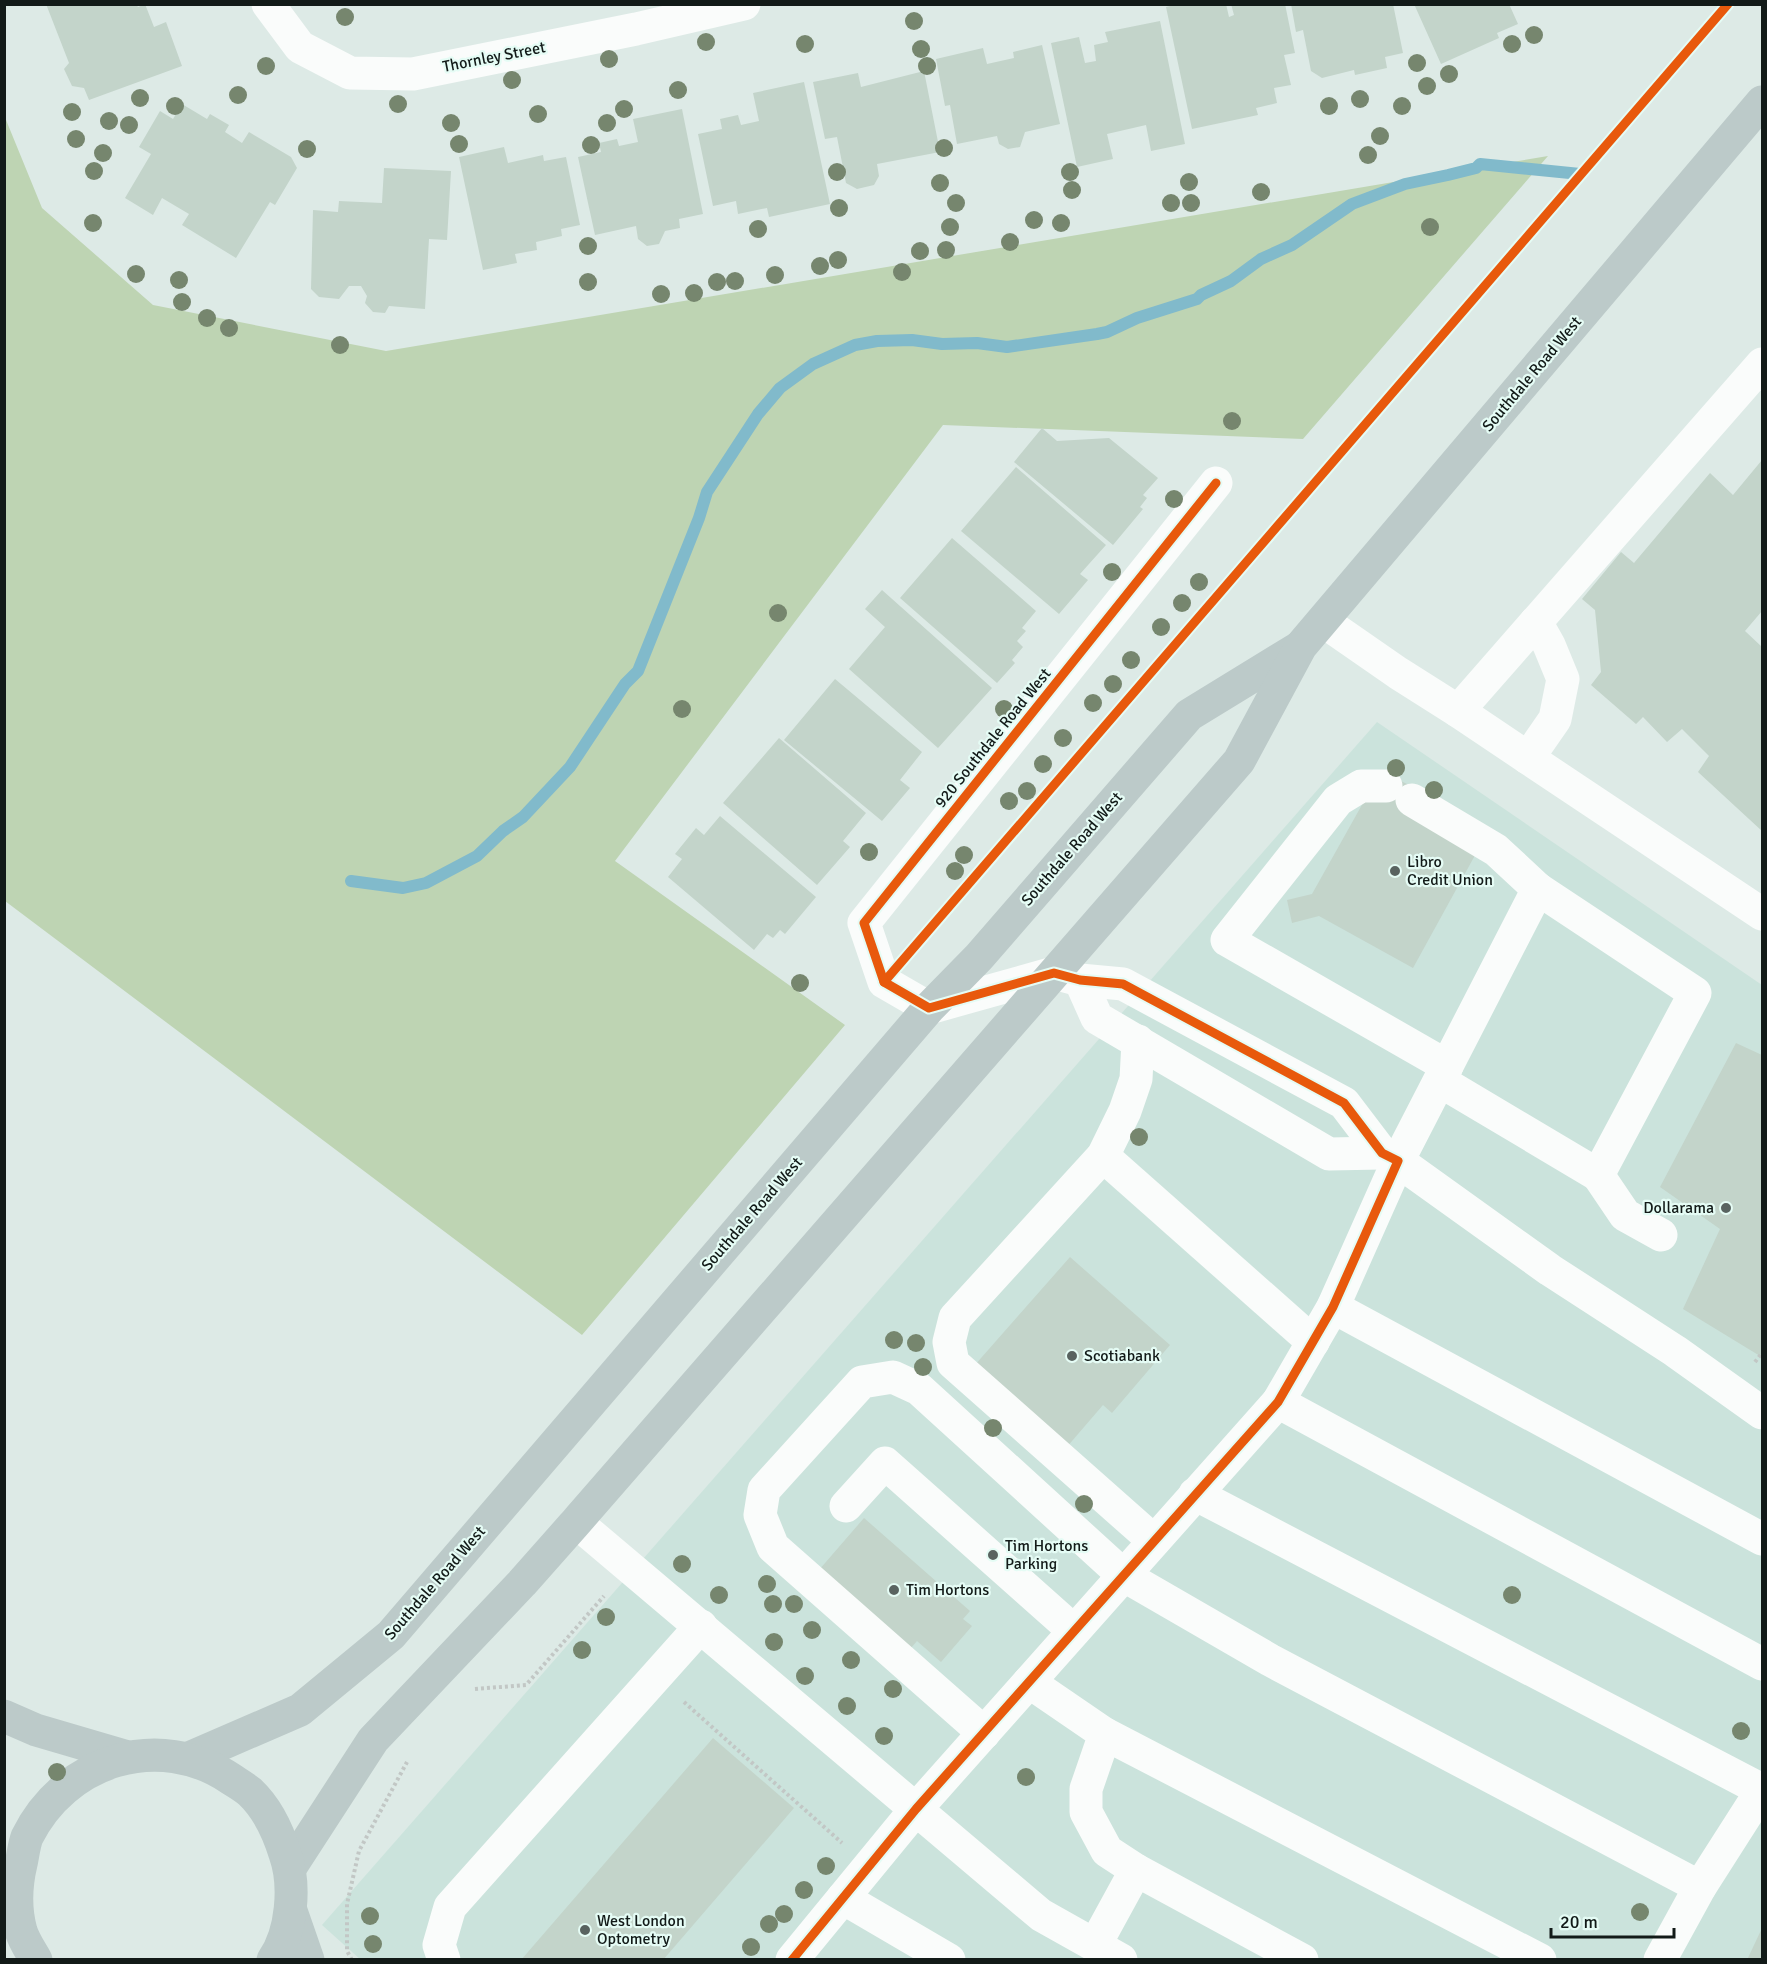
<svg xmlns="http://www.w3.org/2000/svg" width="1767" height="1964" viewBox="0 0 1767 1964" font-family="Signika,sans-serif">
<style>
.built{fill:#cbe3dc}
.forest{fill:#bed4b3}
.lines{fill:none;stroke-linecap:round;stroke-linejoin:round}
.stream{stroke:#81bacb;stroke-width:12}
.building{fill:#c3d4ca}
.path{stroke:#c2c7c5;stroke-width:4;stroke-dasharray:3 3;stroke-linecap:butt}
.minor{stroke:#fafcfb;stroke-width:33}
.major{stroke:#bccac9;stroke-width:33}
.cycleway-casing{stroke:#e5fcf5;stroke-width:13}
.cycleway{stroke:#e8590c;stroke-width:9}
.tree{fill:#76866e}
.poi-dot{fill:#596360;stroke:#e5fcf5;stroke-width:2}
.labels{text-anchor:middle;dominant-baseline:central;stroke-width:4.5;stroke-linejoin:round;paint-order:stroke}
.street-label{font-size:16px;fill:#121a18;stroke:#e5fcf5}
.poi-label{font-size:16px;fill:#121a18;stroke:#e5fcf5;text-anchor:start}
</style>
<rect width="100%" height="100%" fill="#ddeae6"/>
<!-- built -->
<polygon class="built" points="1377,722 1762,985 1762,1959 361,1960 322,1925"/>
<!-- forest -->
<polygon class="forest" points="4,115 42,208 153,305 386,351 1548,156 1303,439 943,425 615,861 845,1025 582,1335 5,901"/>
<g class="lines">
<!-- stream -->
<polyline class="stream" points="351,881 403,888 426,883 477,856 503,831 523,817 570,767 625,684 638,671 699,518 707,492 758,414 780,388 813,364 855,345 877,341 912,340 942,344 977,343 1007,347 1097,334 1107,332 1137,318 1197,299 1201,295 1231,281 1261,259 1292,245 1352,204 1405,184 1448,175 1476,168 1480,164 1580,174"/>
</g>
<!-- building -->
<g class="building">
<polygon points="46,4 136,4 138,7 145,4 154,27 166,22 182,66 89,100 84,88 72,86 64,69 69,63"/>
<polygon points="1178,4 1226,4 1229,17 1234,15 1231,4 1285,4 1295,53 1284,55 1291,85 1274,88 1277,103 1256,108 1258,115 1192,129 1166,7"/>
<polygon points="1291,4 1393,4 1403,53 1385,57 1387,68 1355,75 1354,70 1322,78 1311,71 1303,30 1296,32"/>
<polygon points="1414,4 1509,4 1518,24 1497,33 1499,38 1441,64"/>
<polygon points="1160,21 1185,144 1151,151 1146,125 1107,134 1113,159 1077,167 1051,43 1079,37 1085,63 1096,61 1094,45 1108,42 1105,32"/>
<polygon points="1042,45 1060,124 1025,132 1020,147 1008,149 999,144 997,136 957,144 950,105 945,106 936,59 983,48 987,64 1014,58 1013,52"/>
<polygon points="924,71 940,152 877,164 879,176 874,185 857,189 846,183 837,137 825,139 813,82 858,73 861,87"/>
<polygon points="804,82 830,204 769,217 767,208 738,214 736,201 713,206 698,134 722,129 720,119 738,115 741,125 759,121 753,93"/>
<polygon points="182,104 207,119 210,114 229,125 225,132 242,143 249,132 291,157 297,168 275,205 270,202 236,258 182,225 189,214 162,198 153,215 125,198 151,154 139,147 160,111 173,119"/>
<polygon points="682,109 703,214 679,219 680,228 665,231 659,244 647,246 638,239 636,226 595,235 578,157 601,152 599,143 617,139 619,146 638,142 633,119"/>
<polygon points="504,147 508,163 543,155 544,161 566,157 580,225 561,229 562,236 536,242 537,250 515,254 517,263 483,270 459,157"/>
<polygon points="384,168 451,171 447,240 429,239 425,309 389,306 385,313 373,312 365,303 367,296 361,286 349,286 339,299 319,297 311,289 313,210 338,212 339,201 382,203"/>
<polygon points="1042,428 1057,441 1109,438 1158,478 1143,495 1147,498 1140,507 1143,509 1113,545 1014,462"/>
<polygon points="1762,460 1762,611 1745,631 1762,647 1762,831 1698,772 1709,756 1682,729 1667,742 1643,717 1636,724 1591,685 1601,672 1595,610 1582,599 1621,552 1634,563 1710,473 1733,495"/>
<polygon points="1016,467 1106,545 1080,574 1088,580 1059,614 961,531"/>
<polygon points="952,538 1036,611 1022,628 1026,631 1017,641 1023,647 1012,660 1015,663 997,683 900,598"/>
<polygon points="882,590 992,688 938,748 849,669 885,627 865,609"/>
<polygon points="835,679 922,752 900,780 910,788 882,821 784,740"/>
<polygon points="779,738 866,813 843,841 850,847 817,885 723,803"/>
<polygon points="1391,776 1417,789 1479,848 1413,968 1319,916 1292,923 1287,900 1312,894 1363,803"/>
<polygon points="720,816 816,897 785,934 780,930 773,938 767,934 754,950 668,877 682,859 675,854 696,828 704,835"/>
<polygon points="1736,1043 1762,1055 1762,1352 1760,1356 1683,1309 1720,1229 1660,1187"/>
<polygon points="1070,1257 1170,1345 1112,1413 1103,1405 1066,1448 974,1366"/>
<polygon points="864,1518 970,1611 963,1619 972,1626 941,1662 917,1641 910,1649 819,1570"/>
<polygon points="713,1738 794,1808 663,1960 521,1960"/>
<polygon points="1762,1928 1762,1960 1747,1960"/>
</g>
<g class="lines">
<!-- path -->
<g class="path">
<polyline points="1755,1362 1762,1353"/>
<polyline points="475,1689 526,1685 604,1596"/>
<polyline points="684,1702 842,1843"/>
<polyline points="352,1960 347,1951 347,1904 359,1851 407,1762"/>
</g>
<!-- minor -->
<g class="minor">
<polyline points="268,4 300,47 350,73 413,74 636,29 744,4"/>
<polyline points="1323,621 1398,673 1458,711 1762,364"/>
<polyline points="1458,711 1528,758 1555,719 1563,679 1549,645 1536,622"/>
<polyline points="1528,758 1762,914"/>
<polyline points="1386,786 1361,786 1338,800 1227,940 1447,1066"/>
<polyline points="1412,800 1496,850 1538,889 1695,993 1598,1175 1440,1081"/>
<polyline points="1538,889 1398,1161 1550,1270 1675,1351 1762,1413"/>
<polyline points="1080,980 1097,1018 1329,1154 1382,1153"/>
<polyline points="1138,1041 1136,1079 1125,1111 1103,1156 955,1318 949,1342 953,1363 1154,1541"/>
<polyline points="1103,1156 1313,1342"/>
<polyline points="1598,1175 1625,1215 1661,1235"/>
<polyline points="1333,1307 1762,1539"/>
<polyline points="1278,1402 1762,1664"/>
<polyline points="1195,1494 1762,1790"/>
<polyline points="846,1506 885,1463 1074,1631"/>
<polyline points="576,1522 1041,1915 1121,1960"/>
<polyline points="1029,1682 1105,1734 1086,1789 1086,1812 1107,1851 1136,1870"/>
<polyline points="984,1733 773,1547 760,1515 764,1490 862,1382 893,1377 919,1389 1123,1575 1270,1660 1700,1887"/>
<polyline points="1105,1734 1540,1960"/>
<polyline points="843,1898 949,1960"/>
<polyline points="1095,1945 1136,1870 1302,1960"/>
<polyline points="444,1960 439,1945 450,1907 701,1626"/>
<polyline points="792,1960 916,1809 1278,1402 1333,1307 1398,1161 1382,1153 1344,1103 1123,984 1080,980 1054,973 929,1008 884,982 864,923 1216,483"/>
<polyline points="1660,1960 1700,1887 1762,1790"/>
</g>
<!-- major -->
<g class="major">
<polyline points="4,1716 36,1730 128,1757"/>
<polyline points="187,1759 300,1710 391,1635 929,1008 979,957 1189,715 1300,647"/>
<polyline points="290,1868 373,1740 522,1583 576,1522 1239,761 1301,646 1762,102"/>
<polyline points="291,1911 308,1960"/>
<path d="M36 1960C31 1951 24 1941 21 1931 15 1909 16 1885 21 1864 23 1855 24 1845 27 1837 65 1760 159 1730 231 1779 237 1783 244 1787 250 1792 268 1809 278 1831 285 1854 296 1885 292 1933 273 1960"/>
</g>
<!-- cycleway casing -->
<g class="cycleway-casing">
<g id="cycleway">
<polyline points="884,982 1728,4"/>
<polyline points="792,1960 916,1809 1278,1402 1333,1307 1398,1161 1382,1153 1344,1103 1123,984 1080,980 1054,973 929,1008 884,982 864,923 1216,483"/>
</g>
</g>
<!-- cycleway -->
<use href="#cycleway" class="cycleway"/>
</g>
<!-- trees -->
<g class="tree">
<circle cx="345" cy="17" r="9"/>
<circle cx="914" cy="21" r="9"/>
<circle cx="1534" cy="35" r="9"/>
<circle cx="706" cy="42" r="9"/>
<circle cx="805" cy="44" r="9"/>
<circle cx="1512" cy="44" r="9"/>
<circle cx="921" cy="49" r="9"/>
<circle cx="609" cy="59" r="9"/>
<circle cx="1417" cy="63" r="9"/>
<circle cx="266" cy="66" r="9"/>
<circle cx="927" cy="66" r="9"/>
<circle cx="1449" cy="74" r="9"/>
<circle cx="512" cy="80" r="9"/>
<circle cx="1427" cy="86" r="9"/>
<circle cx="678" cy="90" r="9"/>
<circle cx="238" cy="95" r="9"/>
<circle cx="140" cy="98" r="9"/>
<circle cx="1360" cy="99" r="9"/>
<circle cx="398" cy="104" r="9"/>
<circle cx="175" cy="106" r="9"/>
<circle cx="1329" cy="106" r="9"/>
<circle cx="1402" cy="106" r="9"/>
<circle cx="624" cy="109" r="9"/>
<circle cx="72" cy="112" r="9"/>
<circle cx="538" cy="114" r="9"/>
<circle cx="109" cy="121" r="9"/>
<circle cx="451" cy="123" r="9"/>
<circle cx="607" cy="123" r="9"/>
<circle cx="129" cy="125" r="9"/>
<circle cx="1380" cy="136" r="9"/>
<circle cx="76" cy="139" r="9"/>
<circle cx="459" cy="144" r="9"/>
<circle cx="591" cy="145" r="9"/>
<circle cx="944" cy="148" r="9"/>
<circle cx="307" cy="149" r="9"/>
<circle cx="103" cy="153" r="9"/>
<circle cx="1368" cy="155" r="9"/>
<circle cx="94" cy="171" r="9"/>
<circle cx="837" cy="172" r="9"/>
<circle cx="1070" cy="172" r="9"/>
<circle cx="1189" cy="182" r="9"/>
<circle cx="940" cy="183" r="9"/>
<circle cx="1072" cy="190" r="9"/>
<circle cx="1261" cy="192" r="9"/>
<circle cx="956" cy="203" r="9"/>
<circle cx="1171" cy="203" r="9"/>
<circle cx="1191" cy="203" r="9"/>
<circle cx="839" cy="208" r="9"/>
<circle cx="1034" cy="220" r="9"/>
<circle cx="93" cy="223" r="9"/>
<circle cx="1061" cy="223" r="9"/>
<circle cx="950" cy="227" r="9"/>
<circle cx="1430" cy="227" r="9"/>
<circle cx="758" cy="229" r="9"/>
<circle cx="1010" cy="242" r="9"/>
<circle cx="588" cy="246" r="9"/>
<circle cx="946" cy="250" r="9"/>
<circle cx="920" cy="251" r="9"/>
<circle cx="838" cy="260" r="9"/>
<circle cx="820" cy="266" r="9"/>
<circle cx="902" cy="272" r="9"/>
<circle cx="136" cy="274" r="9"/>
<circle cx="775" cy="275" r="9"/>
<circle cx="179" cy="280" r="9"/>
<circle cx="735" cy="281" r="9"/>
<circle cx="588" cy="282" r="9"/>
<circle cx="717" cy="282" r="9"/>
<circle cx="694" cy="293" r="9"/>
<circle cx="661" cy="294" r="9"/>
<circle cx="182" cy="302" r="9"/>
<circle cx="207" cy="318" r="9"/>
<circle cx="229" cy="328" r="9"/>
<circle cx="340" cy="345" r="9"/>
<circle cx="1232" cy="421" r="9"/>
<circle cx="1174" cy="499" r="9"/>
<circle cx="1112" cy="572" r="9"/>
<circle cx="1199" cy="582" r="9"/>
<circle cx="1182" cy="603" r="9"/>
<circle cx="778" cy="613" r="9"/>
<circle cx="1161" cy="627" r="9"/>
<circle cx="1131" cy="660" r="9"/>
<circle cx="1113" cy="684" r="9"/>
<circle cx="1093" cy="703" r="9"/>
<circle cx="682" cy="709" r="9"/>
<circle cx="1004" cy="709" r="9"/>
<circle cx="1063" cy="738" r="9"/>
<circle cx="1043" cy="764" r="9"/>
<circle cx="1396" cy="768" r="9"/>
<circle cx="1434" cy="790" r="9"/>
<circle cx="1027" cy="791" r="9"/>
<circle cx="1009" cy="801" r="9"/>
<circle cx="869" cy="852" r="9"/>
<circle cx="964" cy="855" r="9"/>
<circle cx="955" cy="871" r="9"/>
<circle cx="800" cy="983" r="9"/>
<circle cx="1139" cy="1137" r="9"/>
<circle cx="894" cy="1340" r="9"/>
<circle cx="916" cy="1343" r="9"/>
<circle cx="923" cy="1367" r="9"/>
<circle cx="993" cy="1428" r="9"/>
<circle cx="1084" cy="1504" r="9"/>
<circle cx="682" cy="1564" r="9"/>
<circle cx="767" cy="1584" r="9"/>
<circle cx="719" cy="1595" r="9"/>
<circle cx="1512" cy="1595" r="9"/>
<circle cx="773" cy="1604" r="9"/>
<circle cx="794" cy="1604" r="9"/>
<circle cx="606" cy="1617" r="9"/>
<circle cx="812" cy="1630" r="9"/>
<circle cx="774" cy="1642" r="9"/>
<circle cx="582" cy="1650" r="9"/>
<circle cx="851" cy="1660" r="9"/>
<circle cx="805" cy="1676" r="9"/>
<circle cx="893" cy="1689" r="9"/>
<circle cx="847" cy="1706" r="9"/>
<circle cx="1741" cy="1731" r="9"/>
<circle cx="884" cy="1736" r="9"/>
<circle cx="57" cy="1772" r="9"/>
<circle cx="1026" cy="1777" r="9"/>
<circle cx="826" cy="1866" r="9"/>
<circle cx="804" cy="1890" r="9"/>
<circle cx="1640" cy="1912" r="9"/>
<circle cx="784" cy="1914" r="9"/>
<circle cx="370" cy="1916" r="9"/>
<circle cx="769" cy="1924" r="9"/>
<circle cx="373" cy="1944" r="9"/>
<circle cx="751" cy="1947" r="9"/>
</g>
<!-- markers -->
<g class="poi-dot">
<circle cx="1395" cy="871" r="6"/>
<circle cx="1726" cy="1208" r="6"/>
<circle cx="1072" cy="1356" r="6"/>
<circle cx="993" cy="1555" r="6"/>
<circle cx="894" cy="1590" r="6"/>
<circle cx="585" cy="1930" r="6"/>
</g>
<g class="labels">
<!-- street labels -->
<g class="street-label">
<text transform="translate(494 57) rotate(-11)">Thornley Street</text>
<text transform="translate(1532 374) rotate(-50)">Southdale Road West</text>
<text transform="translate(993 738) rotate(-51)">920 Southdale Road West</text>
<text transform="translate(1072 849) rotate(-49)">Southdale Road West</text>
<text transform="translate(752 1214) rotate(-49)">Southdale Road West</text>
<text transform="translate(435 1583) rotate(-49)">Southdale Road West</text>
</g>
<!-- poi labels -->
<g class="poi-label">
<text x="1407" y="862">Libro<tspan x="1407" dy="18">Credit Union</tspan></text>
<text x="1714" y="1208" text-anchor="end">Dollarama</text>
<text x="1084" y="1356">Scotiabank</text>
<text x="1005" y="1546">Tim Hortons<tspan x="1005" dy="18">Parking</tspan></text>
<text x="906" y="1590">Tim Hortons</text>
<text x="597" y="1921">West London<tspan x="597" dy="18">Optometry</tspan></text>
</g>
</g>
<!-- border -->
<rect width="1767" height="1964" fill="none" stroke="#121a18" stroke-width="12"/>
<!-- scale -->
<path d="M1551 1928v9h123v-9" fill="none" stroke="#121a18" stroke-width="3"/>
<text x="1560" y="1928" font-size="18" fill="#121a18" stroke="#e5fcf5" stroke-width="4.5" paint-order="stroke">20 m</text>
</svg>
